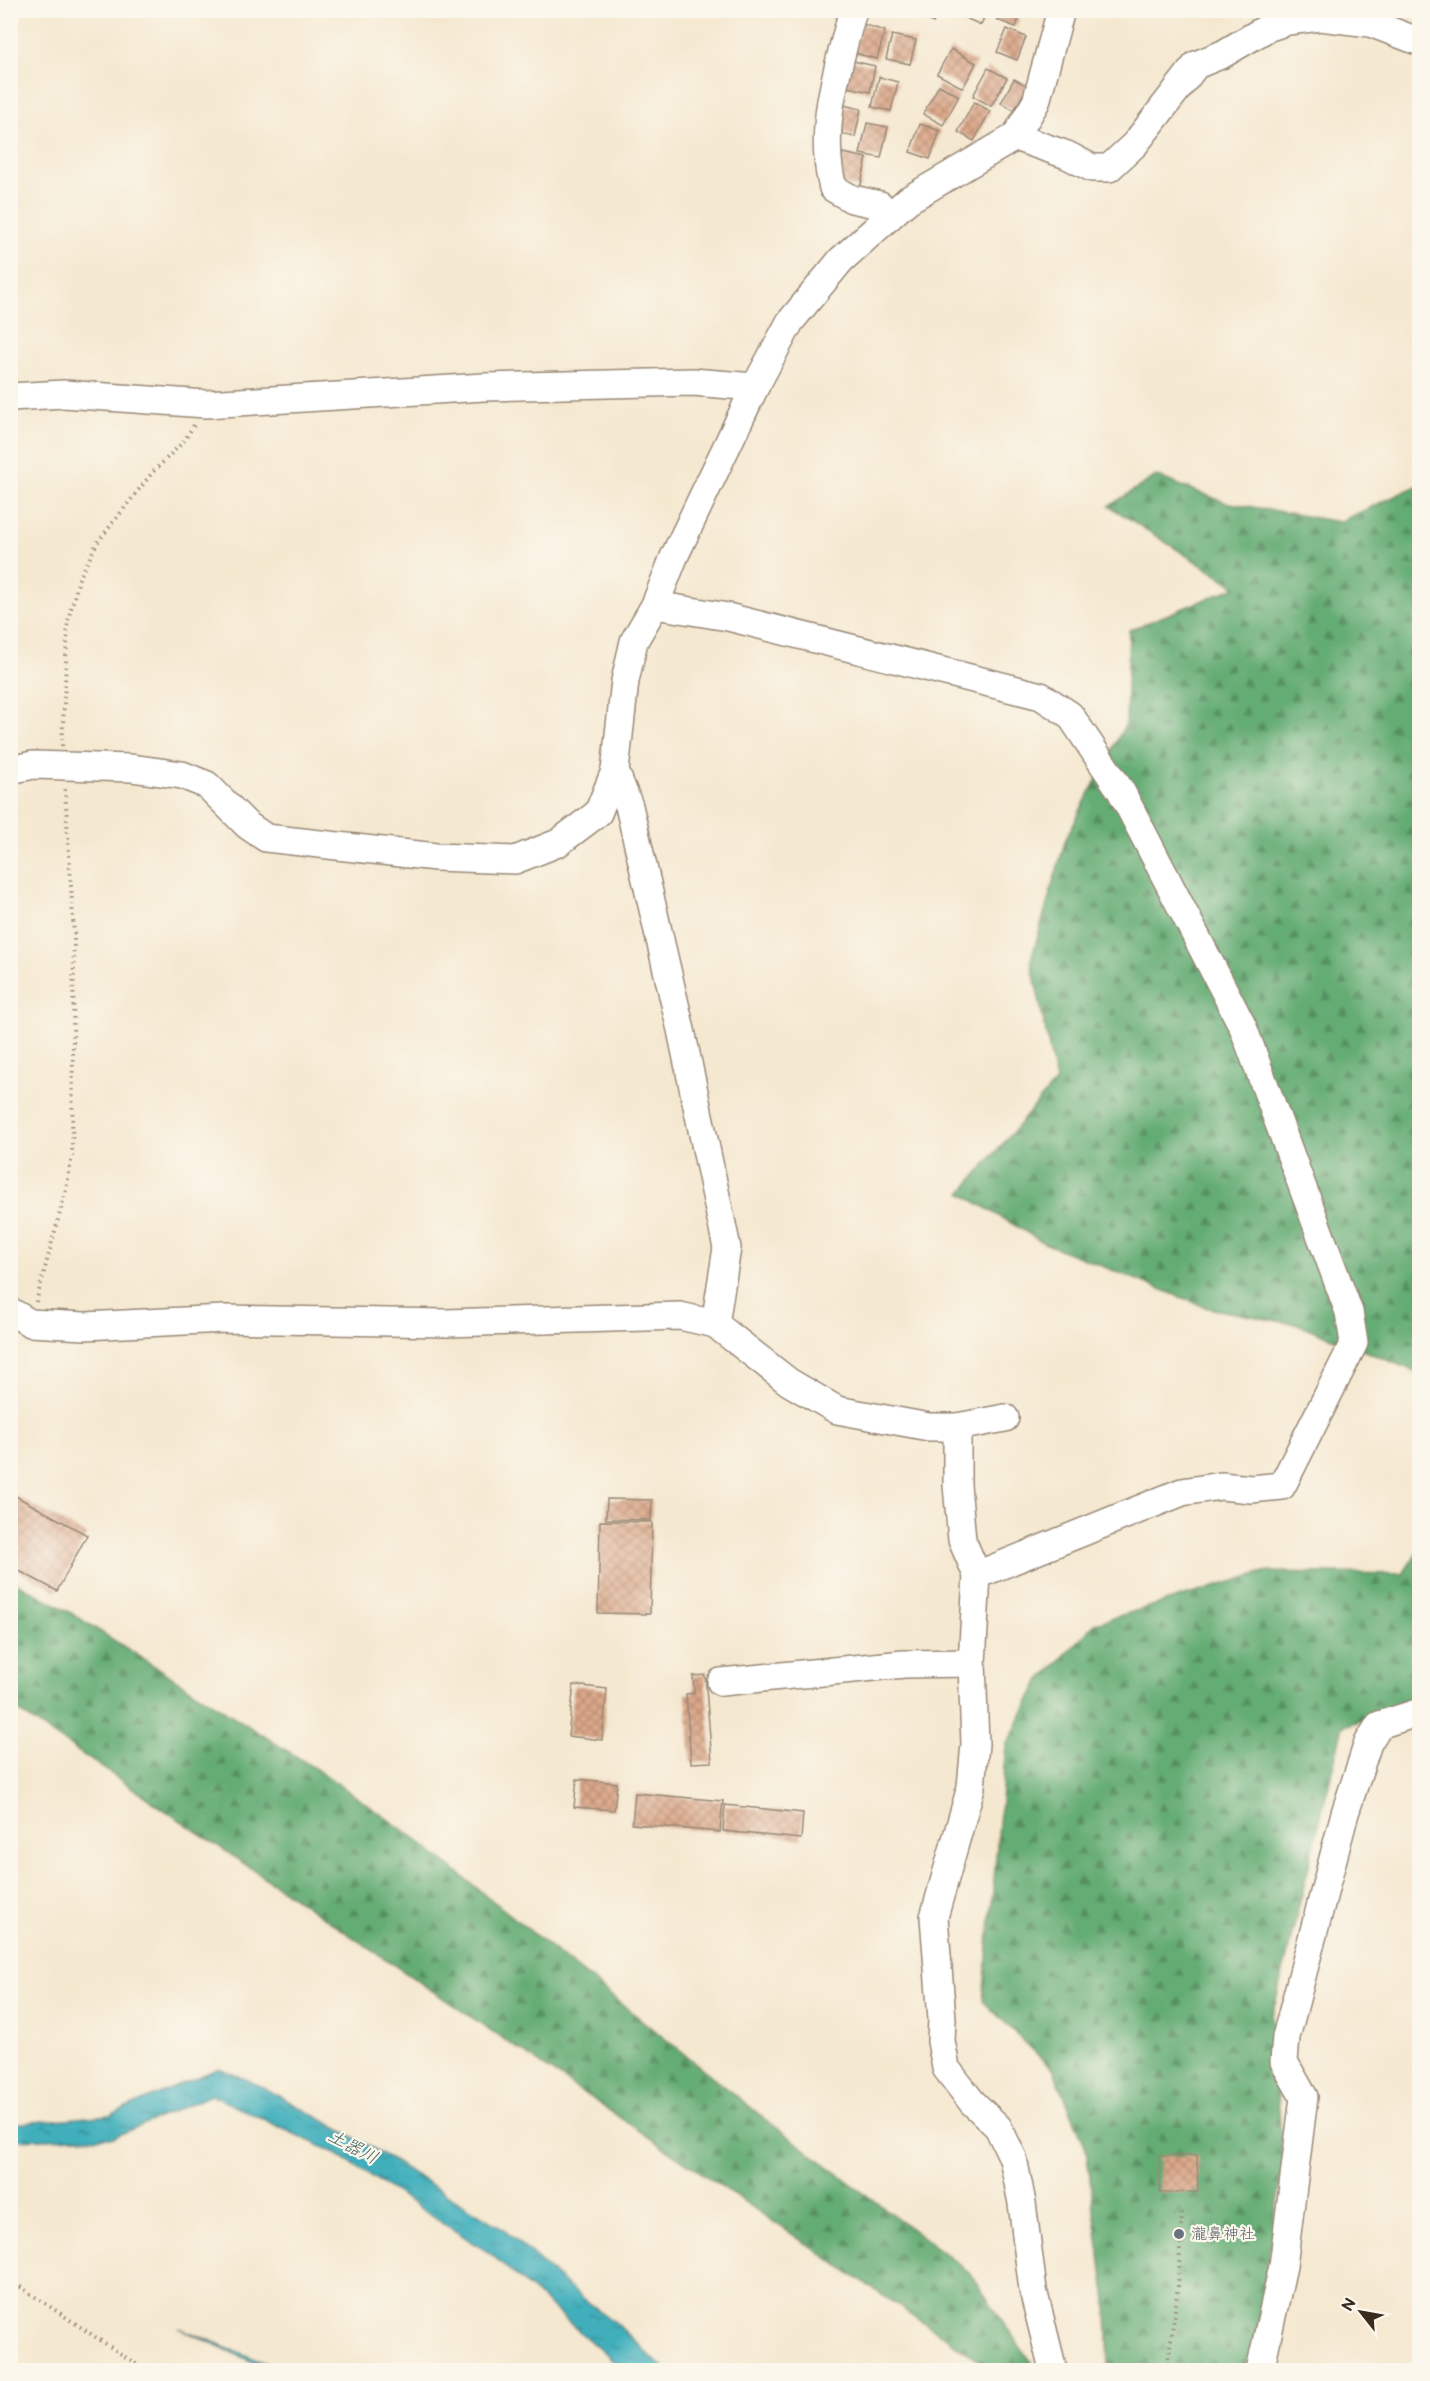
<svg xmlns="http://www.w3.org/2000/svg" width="1430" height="2381" viewBox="0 0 1430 2381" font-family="'Balsamiq Sans','Klee One',sans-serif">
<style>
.forest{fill:url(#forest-firs);stroke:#506b48;stroke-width:1.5}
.water{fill:url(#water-ripples);stroke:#3d6c6c;stroke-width:1.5}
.building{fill:url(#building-cross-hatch)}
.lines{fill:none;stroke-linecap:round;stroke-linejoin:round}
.minor-casing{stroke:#988977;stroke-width:30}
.path{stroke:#988977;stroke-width:4;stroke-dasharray:1.5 4.5;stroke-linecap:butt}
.minor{stroke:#fff;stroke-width:27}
.worship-dot{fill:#6b7280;stroke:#fbf7ec;stroke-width:2}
.labels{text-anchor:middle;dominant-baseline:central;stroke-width:4.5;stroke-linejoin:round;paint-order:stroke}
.worship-label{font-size:16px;fill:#5b616d;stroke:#fbf7ec;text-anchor:start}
.water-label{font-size:18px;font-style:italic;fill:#3d5f5d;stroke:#fbf7ec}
</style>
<defs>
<pattern id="forest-firs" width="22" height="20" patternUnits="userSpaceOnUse" patternTransform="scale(1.5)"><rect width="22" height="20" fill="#64ac73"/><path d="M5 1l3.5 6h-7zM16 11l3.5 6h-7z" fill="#548c5e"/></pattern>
<pattern id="water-ripples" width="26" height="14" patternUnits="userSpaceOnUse" patternTransform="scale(1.5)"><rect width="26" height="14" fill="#3fafbb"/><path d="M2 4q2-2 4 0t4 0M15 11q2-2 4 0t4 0" fill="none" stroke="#368f97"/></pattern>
<pattern id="building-cross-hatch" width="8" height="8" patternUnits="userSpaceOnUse" patternTransform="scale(1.5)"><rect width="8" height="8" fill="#dca88a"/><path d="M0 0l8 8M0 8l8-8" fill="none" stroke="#b48970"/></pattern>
</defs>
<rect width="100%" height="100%" fill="#fbf7ec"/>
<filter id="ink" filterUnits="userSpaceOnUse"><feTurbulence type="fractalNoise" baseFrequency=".0167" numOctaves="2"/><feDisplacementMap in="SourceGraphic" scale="12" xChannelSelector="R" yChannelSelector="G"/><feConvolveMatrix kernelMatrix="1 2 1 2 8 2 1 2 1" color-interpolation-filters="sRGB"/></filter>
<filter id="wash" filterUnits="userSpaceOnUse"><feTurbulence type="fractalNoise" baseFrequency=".008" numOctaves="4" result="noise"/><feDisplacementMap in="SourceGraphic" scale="24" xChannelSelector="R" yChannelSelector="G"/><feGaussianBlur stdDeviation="1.35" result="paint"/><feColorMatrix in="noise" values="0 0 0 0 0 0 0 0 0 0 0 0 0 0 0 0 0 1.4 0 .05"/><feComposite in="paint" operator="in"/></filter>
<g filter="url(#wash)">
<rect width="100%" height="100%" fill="#f5e8d0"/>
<!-- forest -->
<g class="forest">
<polygon points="1156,476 1224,502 1339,522 1419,485 1419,1373 1300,1325 1208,1308 1044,1243 961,1193 1056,1081 1031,960 1066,838 1126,723 1129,630 1236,587 1109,506"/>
<polygon points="1419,1549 1419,1705 1343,1726 1272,2017 1283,2165 1258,2324 1245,2370 1109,2370 1107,2308 1086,2148 1054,2071 983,2001 1006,1746 1039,1682 1096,1623 1264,1572 1403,1574"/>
<polygon points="11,1580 68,1611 327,1776 413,1837 764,2118 969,2272 1036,2370 993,2370 11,1706"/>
</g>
<!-- water -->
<g class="water">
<polygon points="219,2068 263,2087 364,2143 503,2229 566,2285 618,2325 665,2370 623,2370 491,2254 335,2153 211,2095 114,2137 11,2140 11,2124 110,2115"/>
<polygon points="179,2328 283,2370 270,2370"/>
</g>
<g id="blocks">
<!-- building -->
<g class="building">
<polygon points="910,10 940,10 933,23"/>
<polygon points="963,10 987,10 981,25 961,16"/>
<polygon points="1001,10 1022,10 1016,27 997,20"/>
<polygon points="862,24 885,31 877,59 854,53"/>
<polygon points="1007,29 1026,37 1017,60 997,52"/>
<polygon points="892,35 916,40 910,64 886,59"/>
<polygon points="951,49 976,63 963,88 937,74"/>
<polygon points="849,60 875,66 870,92 844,86"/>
<polygon points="988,68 1007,78 991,106 973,96"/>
<polygon points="879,77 898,82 891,111 872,107"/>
<polygon points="1014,79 1028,86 1014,110 1001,103"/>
<polygon points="939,85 959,96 943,125 923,114"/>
<polygon points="974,102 990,111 974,141 958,132"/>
<polygon points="839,104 861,109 855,137 833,132"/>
<polygon points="867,123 888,127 881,158 860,154"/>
<polygon points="920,124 940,131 930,159 910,152"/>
<polygon points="843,153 867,158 860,188 836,183"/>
<polygon points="10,1493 87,1535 57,1591 10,1566"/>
<polygon points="607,1499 652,1500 651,1520 606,1519"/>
<polygon points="600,1521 652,1522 650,1614 598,1613"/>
<polygon points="705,1675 712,1762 691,1763 686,1694 694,1693 693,1676"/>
<polygon points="574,1685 607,1689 602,1740 568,1736"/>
<polygon points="577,1779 617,1783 614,1810 574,1807"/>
<polygon points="635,1793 723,1801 720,1832 632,1824"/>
<polygon points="725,1805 803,1813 801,1839 723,1831"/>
<polygon points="1197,2155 1198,2192 1160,2193 1159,2156"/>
</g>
</g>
</g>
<g filter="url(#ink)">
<use href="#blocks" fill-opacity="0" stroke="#988977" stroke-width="1.5"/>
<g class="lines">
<!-- minor casing -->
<g class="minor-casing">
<g id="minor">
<path d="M853 10C838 68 817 129 833 188L852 199 880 205 888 218"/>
<polyline points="1015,137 1067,155 1092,168 1109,168 1135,144 1196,65 1223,54 1267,28 1288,21 1320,17 1370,23 1420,42"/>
<polyline points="10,397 64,394 206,404 484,387 693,382 755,387"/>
<polyline points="655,605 728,617 1041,696 1070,715 1121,791 1243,1027 1349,1312 1354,1343 1282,1486 1251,1489 1221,1486 1182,1492 977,1575"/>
<polyline points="10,770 33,765 131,768 182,775 207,785 247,825 266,838 436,857 515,860 558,843 598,813 615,771"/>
<polyline points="10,1311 30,1323 85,1326 224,1319 446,1323 680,1316 715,1324 789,1382 837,1410 929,1427 957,1427 1005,1418"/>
<polyline points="715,1324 727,1248 681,1030 629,806 615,771 625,681 634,641 655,605 674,557 755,387 790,322 841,260 908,200 1015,137 1036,102 1061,10"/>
<polyline points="957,1427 957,1485 962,1540 977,1575 972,1663 975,1744 971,1787 934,1917 942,2019 941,2041 946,2068 972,2102 998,2127 1013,2158 1022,2203 1033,2290 1053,2370"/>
<polyline points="721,1682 904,1664 972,1663"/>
<polyline points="1260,2370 1283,2266 1304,2097 1284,2062 1286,2037 1345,1813 1368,1743 1379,1725 1420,1712"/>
</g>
</g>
<!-- path -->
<g class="path">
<polyline points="62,746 68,620 79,579 97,543 152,473 184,441 194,425"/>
<polyline points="36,1302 66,1190 72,1156 74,934 65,789"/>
<polyline points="10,2280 145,2370"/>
<polyline points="1167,2370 1178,2286 1182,2213"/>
</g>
<!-- minor -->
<use href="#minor" class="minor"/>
</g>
</g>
<!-- markers -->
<circle class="worship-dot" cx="1179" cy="2234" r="6"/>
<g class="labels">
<!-- worship labels -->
<g class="worship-label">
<text x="1191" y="2234">瀧鼻神社</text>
</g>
<!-- water labels -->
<g class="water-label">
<text transform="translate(353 2147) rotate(28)">土器川</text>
</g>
</g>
<!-- margin -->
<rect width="1430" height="2381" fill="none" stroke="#fbf7ec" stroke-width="36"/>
<!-- north arrow -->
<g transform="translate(1361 2312) rotate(301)" stroke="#fbf7ec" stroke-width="4.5" paint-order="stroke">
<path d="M0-4.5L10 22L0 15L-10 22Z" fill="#3b2a1e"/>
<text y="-9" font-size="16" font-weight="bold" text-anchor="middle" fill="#3b2a1e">N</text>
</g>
</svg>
